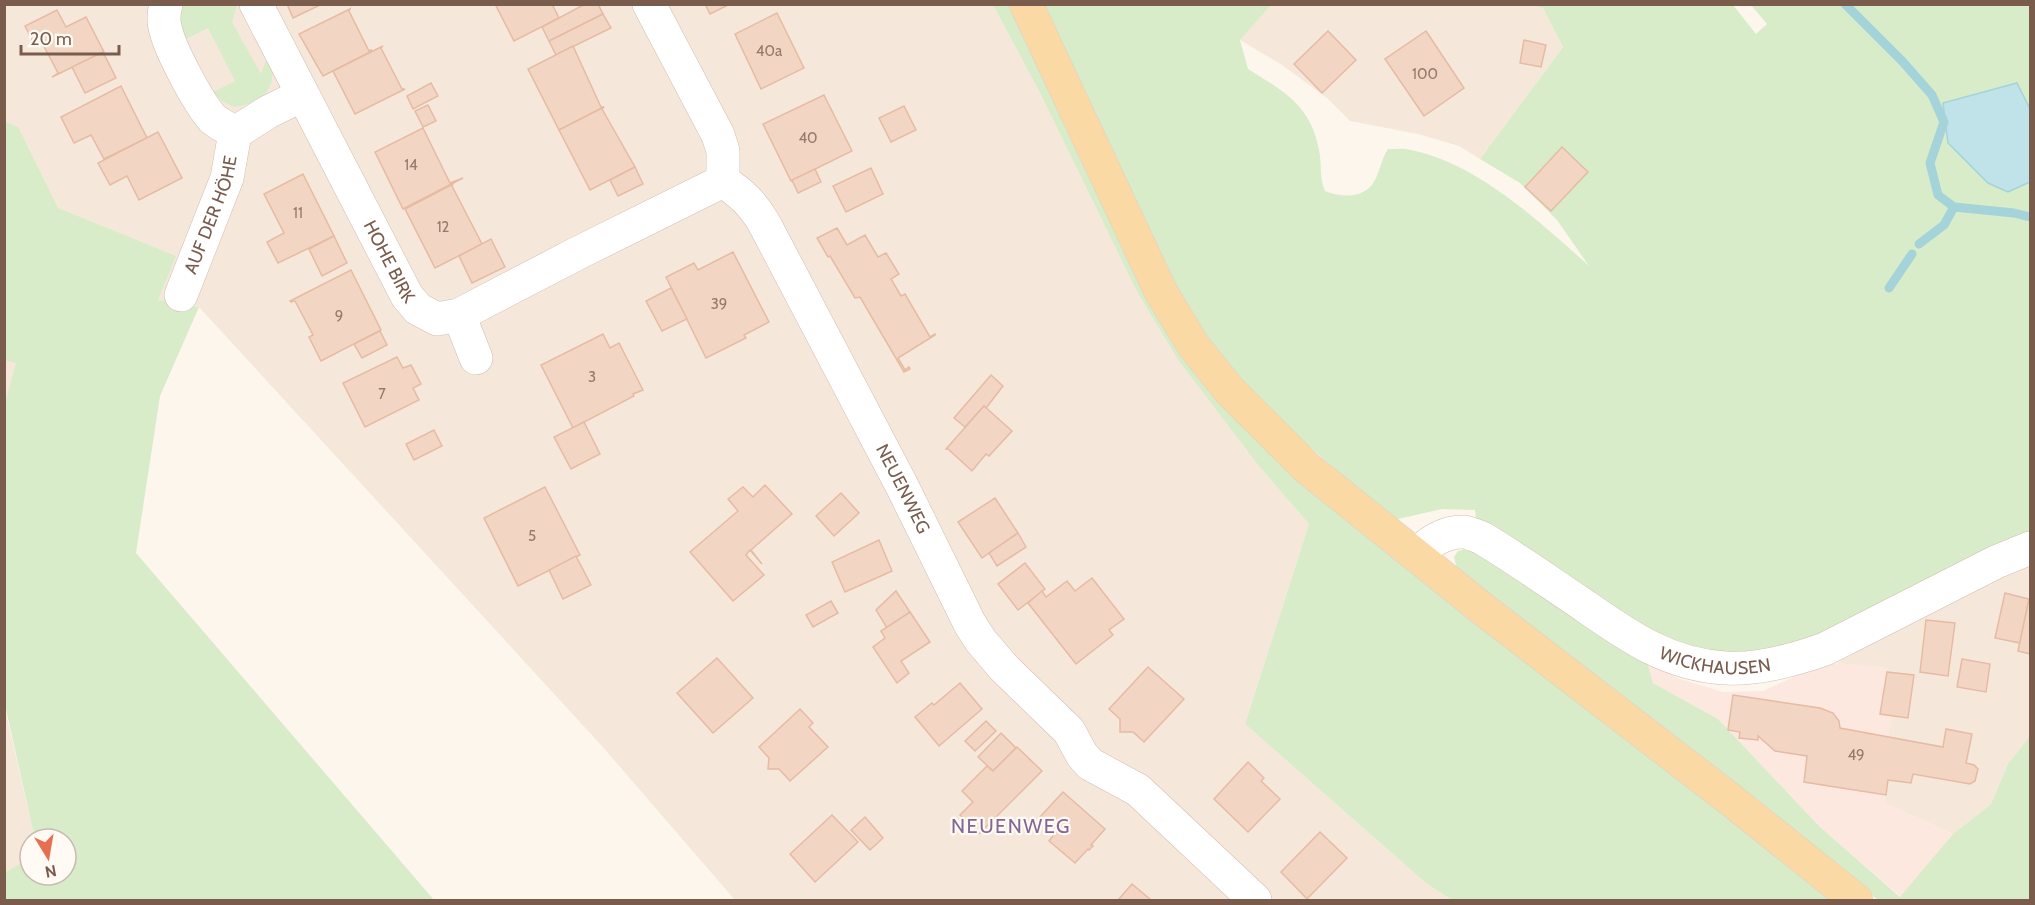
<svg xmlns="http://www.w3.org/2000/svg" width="2035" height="905" viewBox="0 0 2035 905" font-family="Cabin,sans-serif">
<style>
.residential{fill:#f5e8da}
.commercial{fill:#fde8e0}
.green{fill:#d8ecc9}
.water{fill:#bfe3e8;stroke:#a5d3da;stroke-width:1.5}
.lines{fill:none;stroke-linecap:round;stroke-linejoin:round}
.stream{stroke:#a5d3da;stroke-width:9}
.building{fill:#f3d5c3;stroke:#e6bba3;stroke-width:1.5}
.minor-casing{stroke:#d1beb0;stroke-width:34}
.major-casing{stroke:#dad1cd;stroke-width:34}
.minor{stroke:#fff;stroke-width:33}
.major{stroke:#fbd9a5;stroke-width:33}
.labels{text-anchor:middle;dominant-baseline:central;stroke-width:4.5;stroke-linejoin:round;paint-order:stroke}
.number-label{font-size:15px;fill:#987a6a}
.street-label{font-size:18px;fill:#7a5c4d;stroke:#fffaf3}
.neighbourhood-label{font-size:20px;letter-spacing:1.5px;fill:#846695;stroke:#fffaf3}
</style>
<rect width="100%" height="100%" fill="#fdf6ec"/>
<!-- residential -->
<g class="residential">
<polygon points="1534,4 1543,8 1563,47 1480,159 1459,146 1418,134 1350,121 1327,98 1282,65 1240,40 1270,5"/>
<polygon points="7,5 993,5 1040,93 1137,292 1178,360 1258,465 1309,524 1245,724 1427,884 1452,900 735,900 601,745 199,307 158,300 5,233 4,11"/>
<polygon points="5,360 17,362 5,407"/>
<polygon points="2030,539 2030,736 2008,764 1991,804 1953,834 1884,803 1890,770 1883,767 1891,716 1880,714 1887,669 1837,663 1989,576"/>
<polygon points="4,705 35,839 30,839 30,858 5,873"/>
</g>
<!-- commercial -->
<polygon class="commercial" points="1646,658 1677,678 1723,692 1763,691 1800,674 1837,663 1887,668 1881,714 1892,716 1883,767 1890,769 1884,803 1953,834 1901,897 1819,826 1718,719 1653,683"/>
<!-- green -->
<g class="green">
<path d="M180 5H237L232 22 261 74 270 49C277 82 272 102 234 107L222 101 213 92 235 81 208 28 186 39 181 23Z"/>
<polygon points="993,5 1010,5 1173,338 1836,900 1452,900 1427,884 1245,724 1309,524 1258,465 1178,360 1137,292 1040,93"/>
<path d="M1039 5H1271L1240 40 1248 69C1283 91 1311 105 1319 150 1322 164 1319 177 1325 191 1342 198 1365 199 1375 180 1380 170 1382 158 1388 149 1395 149 1404 148 1411 150 1477 163 1540 222 1589 266L1557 220 1520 183 1480 159 1563 47 1543 8 1534 5H1733L1756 34 1767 24 1751 5H2030V539L1819 636 1770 650 1723 655 1668 643 1476 518 1475 510 1442 509 1398 519 1383 511 1287 427 1222 359 1174 287Z"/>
<polygon points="5,122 18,127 58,208 176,256 158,300 199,307 160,396 136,553 434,900 5,900 4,873 30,858 30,875 66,875 66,839 35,839 5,705 4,407 16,363 4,360"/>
<polygon points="1469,548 1646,658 1653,683 1718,719 1819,826 1900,897 1953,834 1991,804 2008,764 2030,736 2030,900 1878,900 1642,711 1457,569 1454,557 1458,551"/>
</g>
<!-- water -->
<polygon class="water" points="2017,83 2030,109 2030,182 2008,192 1988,183 1948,143 1943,103"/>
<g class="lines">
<!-- stream -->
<g class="stream">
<polyline points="1845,4 1903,62 1932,95 1944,122 1930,163 1938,195 1954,207 2014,213 2030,217"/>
<polyline points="1919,244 1944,225 1954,207"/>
<polyline points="1889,288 1912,254"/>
</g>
</g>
<!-- building -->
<g class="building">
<polygon points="287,4 322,4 293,18"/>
<polygon points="495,4 552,4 559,18 514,41"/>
<polygon points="585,4 598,4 603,14 549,41 542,27"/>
<polygon points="705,4 730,4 710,14"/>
<polygon points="350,9 349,11 369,51 371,50 372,51 323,76 299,34"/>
<polygon points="57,10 66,27 86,17 104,52 52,77 58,73 41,41 35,45 25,26"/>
<polygon points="777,13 804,68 761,89 735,34"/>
<polygon points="603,14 611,28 556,55 549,41"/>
<polygon points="1328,31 1356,60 1322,93 1294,64"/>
<polygon points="1426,31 1464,88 1424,116 1385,59"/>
<polygon points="1524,40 1546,45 1541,67 1520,63"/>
<polygon points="383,46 381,48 402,89 405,89 355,114 333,71"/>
<polygon points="573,46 601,107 604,107 559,130 528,69"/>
<polygon points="103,52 116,78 85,93 72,67"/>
<polygon points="431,83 438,96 413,109 407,96"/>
<polygon points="121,86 147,138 104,159 91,135 74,143 61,117"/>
<polygon points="824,95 852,151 791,181 763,124"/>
<polygon points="428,105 436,121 423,127 415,111"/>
<polygon points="904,106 916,130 891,142 879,118"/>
<polygon points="604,107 602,109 635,167 590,190 559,130"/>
<polygon points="423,128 450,183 463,178 403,209 375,152"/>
<polygon points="158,132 182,178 139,200 127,176 110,185 98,163"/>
<polygon points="1562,147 1588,172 1551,211 1525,187"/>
<polygon points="635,167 643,184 618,196 610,180"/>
<polygon points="871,168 883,194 846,212 833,186"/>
<polygon points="815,169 821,182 798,193 792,180"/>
<polygon points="303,174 334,236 278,263 267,242 284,233 264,194"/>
<polygon points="453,184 452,186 482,244 435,268 405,209"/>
<polygon points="837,228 847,245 865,235 878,257 886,253 899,274 891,279 901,296 905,294 930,337 935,334 935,335 898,358 905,370 909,367 910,369 904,372 860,297 855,298 830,256 828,257 817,238"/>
<polygon points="334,236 347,263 322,276 309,249"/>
<polygon points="491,239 505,267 472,283 459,256"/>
<polygon points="733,252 769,322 744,335 746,338 706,358 666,277 694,263 698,270"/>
<polygon points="351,270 381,330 321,361 309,337 313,335 295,301 291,302 290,301"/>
<polygon points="671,288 687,319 662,331 646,301"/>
<polygon points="380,331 387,345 362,358 354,344"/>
<polygon points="603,334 610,348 619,343 643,390 633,394 634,396 573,428 541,365"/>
<polygon points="397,357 403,368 411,365 421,384 413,388 419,400 365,427 343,383"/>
<polygon points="991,375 1003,386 986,408 984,406 965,427 954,418"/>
<polygon points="984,406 1012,431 989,456 986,454 972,471 948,449 946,449"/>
<polygon points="584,422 600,454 571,469 554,437"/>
<polygon points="434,430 442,446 414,460 406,444"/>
<polygon points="765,485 792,514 751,550 762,564 750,550 746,555 764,575 733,601 690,552 738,511 728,499 743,487 753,497"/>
<polygon points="545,487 580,555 518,586 484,518"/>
<polygon points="841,493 859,513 834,536 816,516"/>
<polygon points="995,498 1018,533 982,558 958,522"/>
<polygon points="1018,533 1026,547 997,566 989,553"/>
<polygon points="879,540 892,571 845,592 832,562"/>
<polygon points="576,556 591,585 563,599 549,570"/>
<polygon points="1025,563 1045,589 1018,610 998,584"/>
<polygon points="1092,578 1124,619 1109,630 1113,635 1076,664 1028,603 1042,591 1046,597 1067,581 1075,591"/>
<polygon points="896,591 910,612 887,628 876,610"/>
<polygon points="2005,593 2029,599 2020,643 1995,638"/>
<polygon points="2029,599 2030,599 2030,654 2018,651"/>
<polygon points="831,601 838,613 813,627 806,615"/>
<polygon points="910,612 930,642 901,661 909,673 897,683 873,647 885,638 881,631"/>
<polygon points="1926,620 1955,623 1948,676 1920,672"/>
<polygon points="717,658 753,698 713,733 677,693"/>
<polygon points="1962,659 1990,664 1986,692 1957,687"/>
<polygon points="1148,667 1184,699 1144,742 1133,732 1120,732 1120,719 1109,709"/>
<polygon points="1887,672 1914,675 1908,718 1880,714"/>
<polygon points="960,683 982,709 939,746 915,717 932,703 934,705"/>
<polygon points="1733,695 1820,708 1833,713 1839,721 1840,728 1943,747 1946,729 1972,734 1966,763 1974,765 1978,769 1975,781 1970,784 1913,774 1911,783 1888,780 1886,795 1804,782 1807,756 1775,751 1758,736 1758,740 1739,738 1740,732 1728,730"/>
<polygon points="800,709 813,723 809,727 828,747 790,781 779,769 768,769 769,758 759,747"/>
<polygon points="986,721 996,731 975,751 965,741"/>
<polygon points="1001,733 1016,748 993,771 978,757"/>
<polygon points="1017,747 1042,771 979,834 960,815 973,802 962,791 987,766 993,771"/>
<polygon points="1248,762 1264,778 1261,781 1280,799 1248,832 1214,799"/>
<polygon points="1063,792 1105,829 1091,845 1093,846 1089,850 1088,849 1075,863 1049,841 1056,832 1040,817"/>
<polygon points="832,815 858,842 815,882 790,854"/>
<polygon points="865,817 883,838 870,850 851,830"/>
<polygon points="1320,832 1347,858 1307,899 1281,872"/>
<polygon points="1132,884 1151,900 1118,900"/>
</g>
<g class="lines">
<!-- minor casing -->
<g class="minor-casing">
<g id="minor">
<path d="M166 4C164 12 163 20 165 27 169 48 198 102 212 118 218 124 228 128 235 133L268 112 302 95"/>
<path id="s1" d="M256 4 407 296 418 309 437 319 459 315 576 254 723 181"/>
<path id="s2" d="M649 4 718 135 723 151V181C741 193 753 204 764 223L902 486 970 624 981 641 1004 668 1069 731 1082 755 1090 764 1138 790 1255 900"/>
<path id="s3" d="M181 295 227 178 235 133"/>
<polyline points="459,315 476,358"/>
<path id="s4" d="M1416 555C1428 543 1445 531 1464 532 1470 533 1477 536 1482 538 1517 559 1549 582 1582 604 1628 636 1668 665 1726 668 1759 670 1794 660 1825 649L1996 562 2030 548"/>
</g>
</g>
<!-- major casing -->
<g class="major-casing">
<polyline id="major" points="1026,4 1161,292 1193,345 1229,390 1306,467 1484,610 1731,800 1856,900"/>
</g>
<!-- minor -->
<use href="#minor" class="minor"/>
<!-- major -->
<use href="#major" class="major"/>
</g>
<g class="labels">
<!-- number labels -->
<g class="number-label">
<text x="769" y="51">40a</text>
<text x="1425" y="74">100</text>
<text x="808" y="138">40</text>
<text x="411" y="165">14</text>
<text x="298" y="213">11</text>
<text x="443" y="227">12</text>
<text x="719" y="304">39</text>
<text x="339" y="316">9</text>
<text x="592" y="377">3</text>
<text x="382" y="394">7</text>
<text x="532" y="536">5</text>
<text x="1856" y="755">49</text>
</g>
<!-- street labels -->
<g class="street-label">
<text stroke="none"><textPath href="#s3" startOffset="86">AUF DER HÖHE</textPath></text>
<text stroke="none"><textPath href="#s1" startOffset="290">HOHE BIRK</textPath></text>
<text stroke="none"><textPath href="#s2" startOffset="554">NEUENWEG</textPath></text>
<text stroke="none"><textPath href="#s4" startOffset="342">WICKHAUSEN</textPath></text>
</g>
<!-- neighbourhood labels -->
<g class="neighbourhood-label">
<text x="1011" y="826">NEUENWEG</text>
</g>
</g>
<!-- border -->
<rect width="2035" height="905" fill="none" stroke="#7a5c4d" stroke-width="12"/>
<!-- north arrow -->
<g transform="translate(48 857) rotate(169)"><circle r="28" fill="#fffaf3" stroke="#cabbb1" stroke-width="1.5"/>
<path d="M0-4.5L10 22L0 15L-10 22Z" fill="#e76f51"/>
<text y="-9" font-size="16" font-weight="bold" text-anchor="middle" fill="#7a5c4d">N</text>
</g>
<!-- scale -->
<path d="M21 45v9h98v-9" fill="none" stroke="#7a5c4d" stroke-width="3"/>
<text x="30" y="45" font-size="18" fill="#7a5c4d" stroke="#fffaf3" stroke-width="4.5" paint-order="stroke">20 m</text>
</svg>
